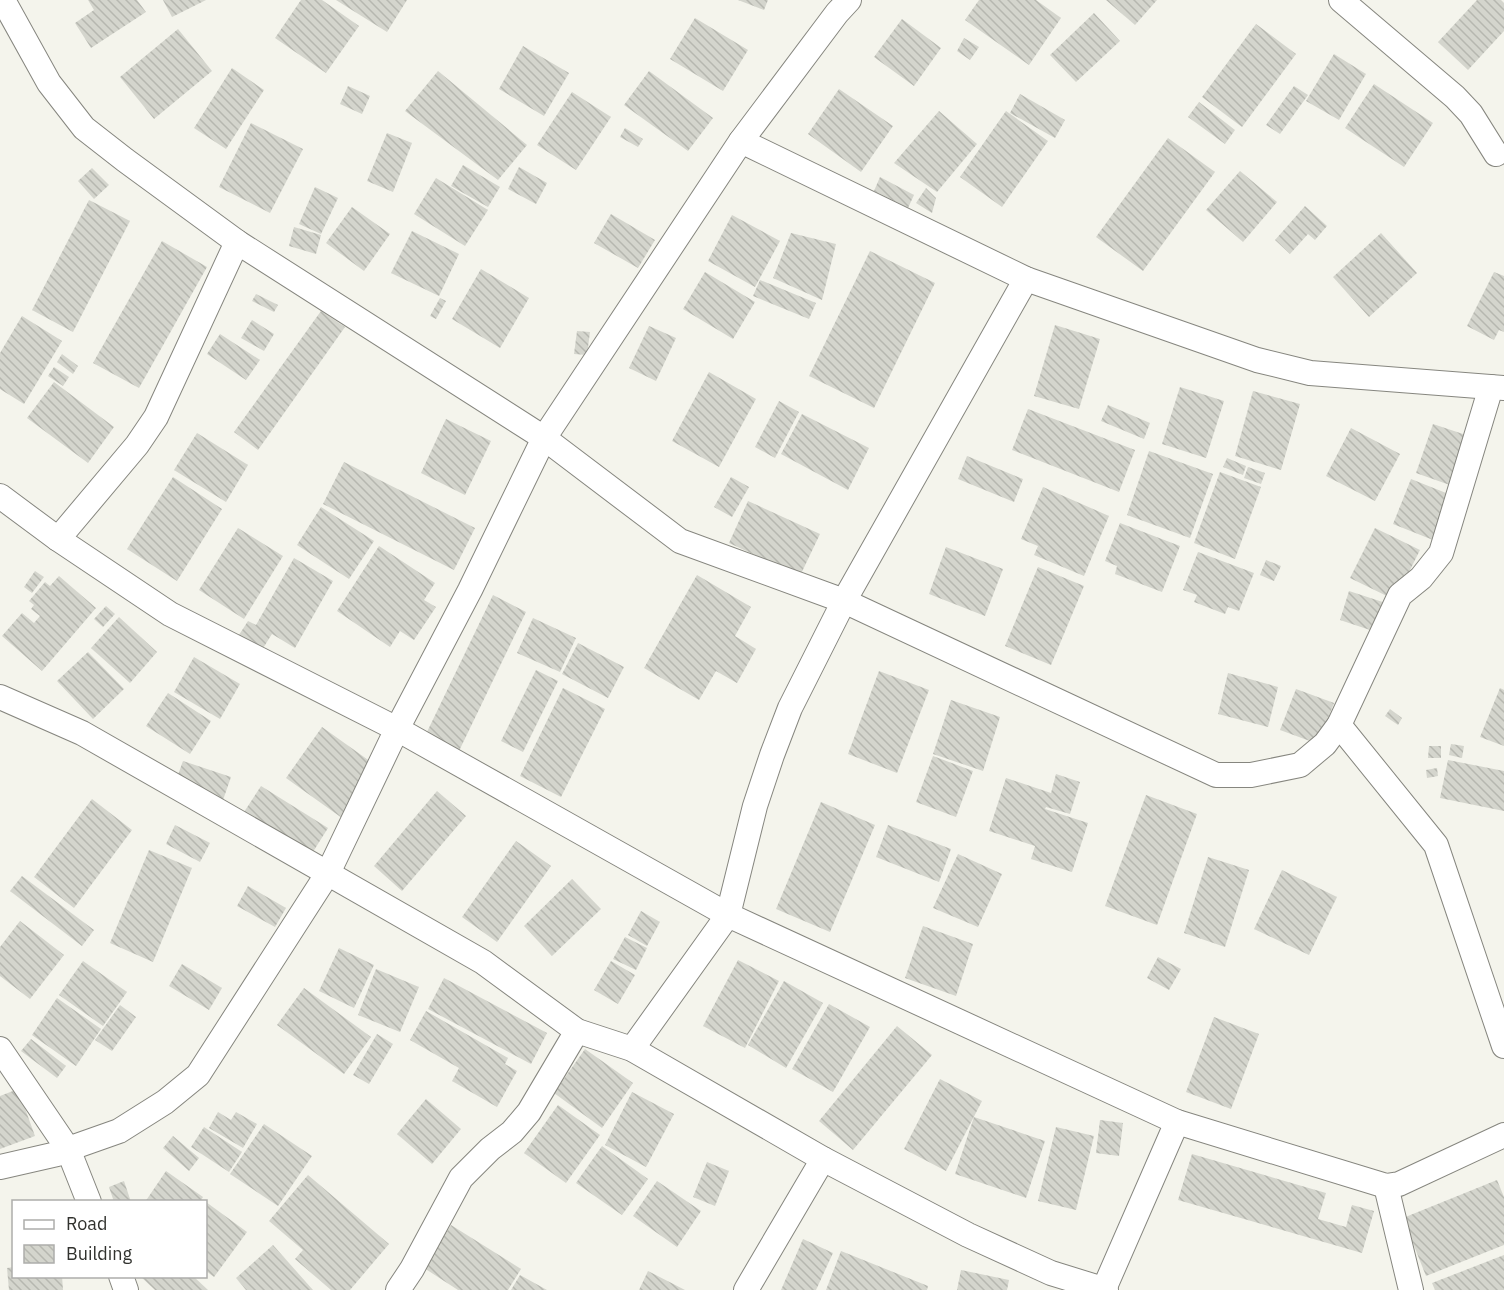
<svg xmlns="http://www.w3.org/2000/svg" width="1504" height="1290" viewBox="0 0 1504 1290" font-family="'IBM Plex Sans',sans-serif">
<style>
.building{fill:url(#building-back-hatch)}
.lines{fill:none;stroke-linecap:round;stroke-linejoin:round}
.street-casing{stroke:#86867f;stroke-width:26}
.street{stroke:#fff;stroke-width:24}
</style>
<defs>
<pattern id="building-back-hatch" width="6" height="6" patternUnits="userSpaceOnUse" patternTransform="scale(1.5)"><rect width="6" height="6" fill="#d4d5cd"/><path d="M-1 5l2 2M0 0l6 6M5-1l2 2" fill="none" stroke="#b6b7b0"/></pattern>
</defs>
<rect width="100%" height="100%" fill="#f4f4ec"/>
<!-- building -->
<g class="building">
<polygon points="88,0 137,0 146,12 91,48 75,23 94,10"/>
<polygon points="163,0 206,0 172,17"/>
<polygon points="301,0 322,0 359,26 326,73 275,38"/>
<polygon points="336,0 407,0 387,32"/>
<polygon points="738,0 768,0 764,10"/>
<polygon points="979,0 1036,0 1061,18 1029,65 965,20"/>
<polygon points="1106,0 1157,0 1135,25"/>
<polygon points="1477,0 1501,0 1504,3 1504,31 1468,70 1438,42"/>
<polygon points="1094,13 1120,41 1076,82 1050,55"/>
<polygon points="695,18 748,50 723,91 670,59"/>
<polygon points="902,19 941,48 914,86 874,57"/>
<polygon points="1256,24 1296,54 1242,127 1202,97"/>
<polygon points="178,29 212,71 154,119 120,77"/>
<polygon points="964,38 979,47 970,60 957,51"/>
<polygon points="523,46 569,73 544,116 499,89"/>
<polygon points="1334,54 1366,74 1339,120 1306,101"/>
<polygon points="232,68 264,90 226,149 194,128"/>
<polygon points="438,71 527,145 498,180 405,111"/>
<polygon points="649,71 713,118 688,151 624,105"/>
<polygon points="1374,84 1433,123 1404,167 1345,128"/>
<polygon points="348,86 370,96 362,114 340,104"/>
<polygon points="1294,86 1308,95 1280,134 1266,125"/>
<polygon points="839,89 893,126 861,172 808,134"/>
<polygon points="572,92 611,117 576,170 537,145"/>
<polygon points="1020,94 1065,120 1055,138 1010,113"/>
<polygon points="1199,102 1235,130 1225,144 1188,117"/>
<polygon points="939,111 977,144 937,192 894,163"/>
<polygon points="1006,111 1048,141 1002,207 960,177"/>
<polygon points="251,123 303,149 270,213 219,187"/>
<polygon points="625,128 643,139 638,147 620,137"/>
<polygon points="387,133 412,143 393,192 367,181"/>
<polygon points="1168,138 1215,172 1143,271 1096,237"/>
<polygon points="463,165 500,187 488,207 451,186"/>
<polygon points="519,167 547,183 536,204 508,189"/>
<polygon points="92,168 109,185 94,199 78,181"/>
<polygon points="1240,171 1277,202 1243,242 1206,210"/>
<polygon points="880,177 914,195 908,208 874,191"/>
<polygon points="436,178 488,210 465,246 414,214"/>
<polygon points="315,187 338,198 321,234 299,224"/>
<polygon points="926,188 936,198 932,213 916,203"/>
<polygon points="89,200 130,221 73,332 32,310"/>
<polygon points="1305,206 1327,226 1315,240 1308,234 1290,254 1275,240"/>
<polygon points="352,207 390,234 364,271 326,243"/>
<polygon points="611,214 655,240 638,268 594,243"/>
<polygon points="732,215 780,241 755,287 708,261"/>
<polygon points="294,227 321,235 316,254 289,246"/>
<polygon points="412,231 459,254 439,296 391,273"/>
<polygon points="791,233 836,244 822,300 773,278"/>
<polygon points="1381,233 1417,273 1369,317 1333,277"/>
<polygon points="162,241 207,267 139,388 93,363"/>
<polygon points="870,251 935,283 874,408 809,376"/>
<polygon points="481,269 529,298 500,348 452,319"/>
<polygon points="705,272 755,302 733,339 683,309"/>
<polygon points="1494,272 1504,276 1504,332 1499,330 1494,340 1467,326"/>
<polygon points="760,280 816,303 809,319 753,296"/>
<polygon points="256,294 278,305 274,312 252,301"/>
<polygon points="440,298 446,301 436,319 430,316"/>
<polygon points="321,311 345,327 258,450 234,432"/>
<polygon points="22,316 62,341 24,404 0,389 0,353"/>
<polygon points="252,320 274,334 264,351 241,338"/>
<polygon points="1055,325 1100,339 1079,409 1034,396"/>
<polygon points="649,326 676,338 656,381 629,368"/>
<polygon points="577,331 590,332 587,355 574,354"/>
<polygon points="220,334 260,360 246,380 207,354"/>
<polygon points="62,354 78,366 73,374 57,362"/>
<polygon points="54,367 69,377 63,386 48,376"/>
<polygon points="709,372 756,399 719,467 672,441"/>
<polygon points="54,382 114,427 88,463 27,418"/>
<polygon points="1180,387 1224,401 1206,458 1162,444"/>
<polygon points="1253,391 1300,404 1281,470 1235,456"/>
<polygon points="779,401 799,412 775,458 755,447"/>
<polygon points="1108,405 1150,423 1144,439 1101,421"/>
<polygon points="1028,409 1135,450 1119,492 1012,450"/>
<polygon points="802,414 869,448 848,490 781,454"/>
<polygon points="446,419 491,441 465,495 421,473"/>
<polygon points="1433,424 1478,439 1461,489 1416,473"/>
<polygon points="1351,428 1400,454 1375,501 1326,476"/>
<polygon points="197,433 248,465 226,502 174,470"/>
<polygon points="1149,451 1213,474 1190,538 1127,515"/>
<polygon points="967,456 1023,479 1014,502 958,479"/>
<polygon points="1227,458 1246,466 1243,475 1223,467"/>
<polygon points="344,462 475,528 454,570 323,504"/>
<polygon points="1248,467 1265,473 1261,484 1244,478"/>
<polygon points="1220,472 1261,487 1235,559 1194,543"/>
<polygon points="173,477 222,509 177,581 127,549"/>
<polygon points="731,477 749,487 732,517 714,507"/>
<polygon points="1411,479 1456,497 1438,542 1393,524"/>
<polygon points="1043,487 1109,516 1084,576 1034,555 1038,546 1021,539"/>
<polygon points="748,501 820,534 800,576 729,543"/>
<polygon points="321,507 374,541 349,579 297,545"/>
<polygon points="1120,523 1180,546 1162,592 1115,574 1117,566 1105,561"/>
<polygon points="238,528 283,556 244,619 199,590"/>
<polygon points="1375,528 1420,550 1395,600 1350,578"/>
<polygon points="379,546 435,583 424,600 436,607 414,640 400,631 390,647 337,611"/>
<polygon points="946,547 1003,569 985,616 929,594"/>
<polygon points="1198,552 1254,573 1239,611 1228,607 1225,614 1194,602 1197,595 1183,590"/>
<polygon points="294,558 333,581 295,648 272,634 260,653 237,638 248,621 256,625"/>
<polygon points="1266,560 1281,566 1274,581 1260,575"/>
<polygon points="1038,567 1084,586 1051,665 1005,646"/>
<polygon points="35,571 44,577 32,593 24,587"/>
<polygon points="697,575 751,607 735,636 756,649 737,683 716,671 699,700 644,668"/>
<polygon points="59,576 96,608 42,671 2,636 22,613 34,623 40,616 31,609 34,605 29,601 45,582 50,586"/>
<polygon points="1349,591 1401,608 1391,637 1340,620"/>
<polygon points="493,595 526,612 459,751 426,734"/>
<polygon points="106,606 115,614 103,627 94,619"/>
<polygon points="119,617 157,652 130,683 91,648"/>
<polygon points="533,618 576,638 560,672 517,653"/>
<polygon points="578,643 624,667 608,698 562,674"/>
<polygon points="88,652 124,689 93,719 57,681"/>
<polygon points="194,657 240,684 220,719 174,692"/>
<polygon points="536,670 558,681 523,752 501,741"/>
<polygon points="879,671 929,690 897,773 848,754"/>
<polygon points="1228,673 1278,687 1268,727 1218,714"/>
<polygon points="563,688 605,709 561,797 520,776"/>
<polygon points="1500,688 1504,690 1504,746 1480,737"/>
<polygon points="1296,689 1334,703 1318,744 1280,730"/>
<polygon points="168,693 211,721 190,754 146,726"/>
<polygon points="951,700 1000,717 983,771 933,754"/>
<polygon points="1390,709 1402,718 1398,725 1385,716"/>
<polygon points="322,727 378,767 342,818 286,778"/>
<polygon points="1451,744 1464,746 1462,758 1449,755"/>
<polygon points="1429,746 1441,746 1441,758 1428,758"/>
<polygon points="933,756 973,771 956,817 916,802"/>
<polygon points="1448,760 1504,771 1504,811 1440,798"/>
<polygon points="183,761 231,777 223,800 175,783"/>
<polygon points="1437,768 1438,776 1427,778 1426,770"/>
<polygon points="1056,774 1080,782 1070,814 1046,807 1045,809 1088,823 1072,872 1031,859 1035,846 989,831 1006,778 1051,793"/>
<polygon points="261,786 328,828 311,855 244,812"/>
<polygon points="437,791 466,816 402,891 374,866"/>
<polygon points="1146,795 1197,814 1157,925 1105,906"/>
<polygon points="92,799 132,830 74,908 34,877"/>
<polygon points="821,802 875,825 830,932 776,909"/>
<polygon points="175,825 210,843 200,862 166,844"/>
<polygon points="888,825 951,849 939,882 876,857"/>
<polygon points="516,841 551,866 497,942 462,917"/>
<polygon points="149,850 192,868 153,962 110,943"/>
<polygon points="958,854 1002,874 978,927 933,908"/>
<polygon points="1208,857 1249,870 1225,947 1184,933"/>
<polygon points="1282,870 1337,897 1309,955 1254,929"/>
<polygon points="22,876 94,930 82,946 10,891"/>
<polygon points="572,879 601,909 552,956 524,926"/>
<polygon points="248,886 286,908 275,927 237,906"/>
<polygon points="641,911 660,922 647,946 628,935"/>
<polygon points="20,921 64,955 30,999 0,976 0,947"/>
<polygon points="923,926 973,944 956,996 905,978"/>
<polygon points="625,937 647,948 636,970 613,959"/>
<polygon points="339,948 374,965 354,1008 319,991"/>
<polygon points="1158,957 1181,969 1169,990 1147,978"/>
<polygon points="738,960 779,981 745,1048 703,1026"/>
<polygon points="83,961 127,992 103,1026 59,995"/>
<polygon points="611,961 635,975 618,1004 594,990"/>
<polygon points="182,964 222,988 209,1010 169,986"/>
<polygon points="376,969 419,987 400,1032 358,1015"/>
<polygon points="444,978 547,1033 531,1064 428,1009"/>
<polygon points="784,981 823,1003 786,1068 748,1045"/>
<polygon points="304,988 371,1037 344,1074 277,1025"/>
<polygon points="57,998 101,1029 76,1066 32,1035"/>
<polygon points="829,1004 870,1027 833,1092 792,1069"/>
<polygon points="120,1005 136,1017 112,1051 95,1040"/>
<polygon points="426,1011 508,1058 505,1064 517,1071 497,1107 452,1081 459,1068 410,1040"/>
<polygon points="1214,1017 1259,1034 1231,1109 1186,1092"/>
<polygon points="897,1026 932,1055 853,1150 819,1121"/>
<polygon points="377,1034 393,1044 369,1084 353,1075"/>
<polygon points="31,1039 66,1066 57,1078 21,1051"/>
<polygon points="585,1049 633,1083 602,1128 554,1093"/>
<polygon points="940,1079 982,1101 946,1171 904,1149"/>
<polygon points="18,1089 35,1136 0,1149 0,1096"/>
<polygon points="632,1092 674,1114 646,1167 605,1145"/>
<polygon points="426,1099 461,1129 432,1164 397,1134"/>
<polygon points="558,1105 600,1135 566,1183 524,1153"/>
<polygon points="218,1112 231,1120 236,1112 257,1124 243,1148 209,1128"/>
<polygon points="974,1117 1045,1141 1026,1198 955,1174"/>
<polygon points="1100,1120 1123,1123 1119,1156 1096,1153"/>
<polygon points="264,1124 312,1156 278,1206 230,1174"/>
<polygon points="204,1127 242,1152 229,1172 191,1147"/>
<polygon points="1056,1127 1094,1136 1076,1210 1038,1201"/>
<polygon points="173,1136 199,1158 189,1171 163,1148"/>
<polygon points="602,1146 648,1179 622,1215 576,1183"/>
<polygon points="1192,1154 1326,1193 1318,1219 1346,1227 1352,1205 1374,1211 1362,1253 1178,1200"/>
<polygon points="707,1162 729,1171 715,1206 693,1197"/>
<polygon points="166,1171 203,1197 200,1202 145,1202"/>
<polygon points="308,1175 389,1244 350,1290 331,1290 295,1259 303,1250 269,1221"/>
<polygon points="1497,1180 1504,1197 1504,1245 1426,1276 1403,1218"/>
<polygon points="124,1181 131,1202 114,1202 109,1187"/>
<polygon points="657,1181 701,1211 677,1247 633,1216"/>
<polygon points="206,1202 247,1232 214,1277 206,1271"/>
<polygon points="451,1225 521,1269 508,1290 458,1290 424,1268"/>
<polygon points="803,1239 833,1253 816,1290 781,1290"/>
<polygon points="273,1245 313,1290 246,1290 236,1278"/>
<polygon points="841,1251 928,1286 927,1290 826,1290"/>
<polygon points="1504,1255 1504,1290 1435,1290 1432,1283"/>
<polygon points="14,1267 14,1276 62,1276 63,1290 9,1290 7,1268"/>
<polygon points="961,1270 1009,1280 1007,1290 957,1290"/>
<polygon points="648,1271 685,1290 639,1290"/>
<polygon points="520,1275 547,1290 511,1290"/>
<polygon points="140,1276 193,1276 208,1290 155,1290"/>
</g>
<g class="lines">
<!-- street casing -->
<g class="street-casing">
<g id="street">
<polyline points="3,0 49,83 84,128 125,160 237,242 544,438 680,541 844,601 1216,775 1251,775 1300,765 1325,744 1339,725 1400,595 1421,578 1441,553 1491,387"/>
<polyline points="1341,0 1455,97 1471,114 1496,154"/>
<polyline points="741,141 1026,279 1257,360 1310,373 1504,388"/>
<polyline points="0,496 58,539 170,614 397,729 728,915 1177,1122 1386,1186 1399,1184 1504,1135"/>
<polyline points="58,539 137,445 156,417 237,242"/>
<polyline points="0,697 82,733 483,962 577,1031 632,1049 823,1159 968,1235 1051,1273 1106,1290"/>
<polyline points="1339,725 1436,845 1504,1046"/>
<polyline points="0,1049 68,1149 89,1202"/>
<polyline points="632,1049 728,915 755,806 772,755 790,708 844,601 1026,279"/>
<polyline points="0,1167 57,1154 68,1149 119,1131 165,1102 198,1075 328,873 397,729 470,590 544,438 741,141 837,13 849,0"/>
<polyline points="1386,1186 1411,1290"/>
<polyline points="121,1276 126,1290"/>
<polyline points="1104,1289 1177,1122"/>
<polyline points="398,1290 412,1269 461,1178 490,1149 512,1132 529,1112 577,1031"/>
<polyline points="746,1290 823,1159"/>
</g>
</g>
<!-- street -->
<use href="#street" class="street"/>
</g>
<!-- legend -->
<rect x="12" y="1200" width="195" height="78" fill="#ffffff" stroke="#adadab" stroke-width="1.5"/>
<rect x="24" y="1220" width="30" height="9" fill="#ffffff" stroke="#adadab" stroke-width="1.5"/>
<text x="66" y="1230" font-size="18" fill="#31322e">Road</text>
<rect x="24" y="1245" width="30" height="18" fill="url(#building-back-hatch)" stroke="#adadab" stroke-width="1.5"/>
<text x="66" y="1260" font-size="18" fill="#31322e">Building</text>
</svg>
